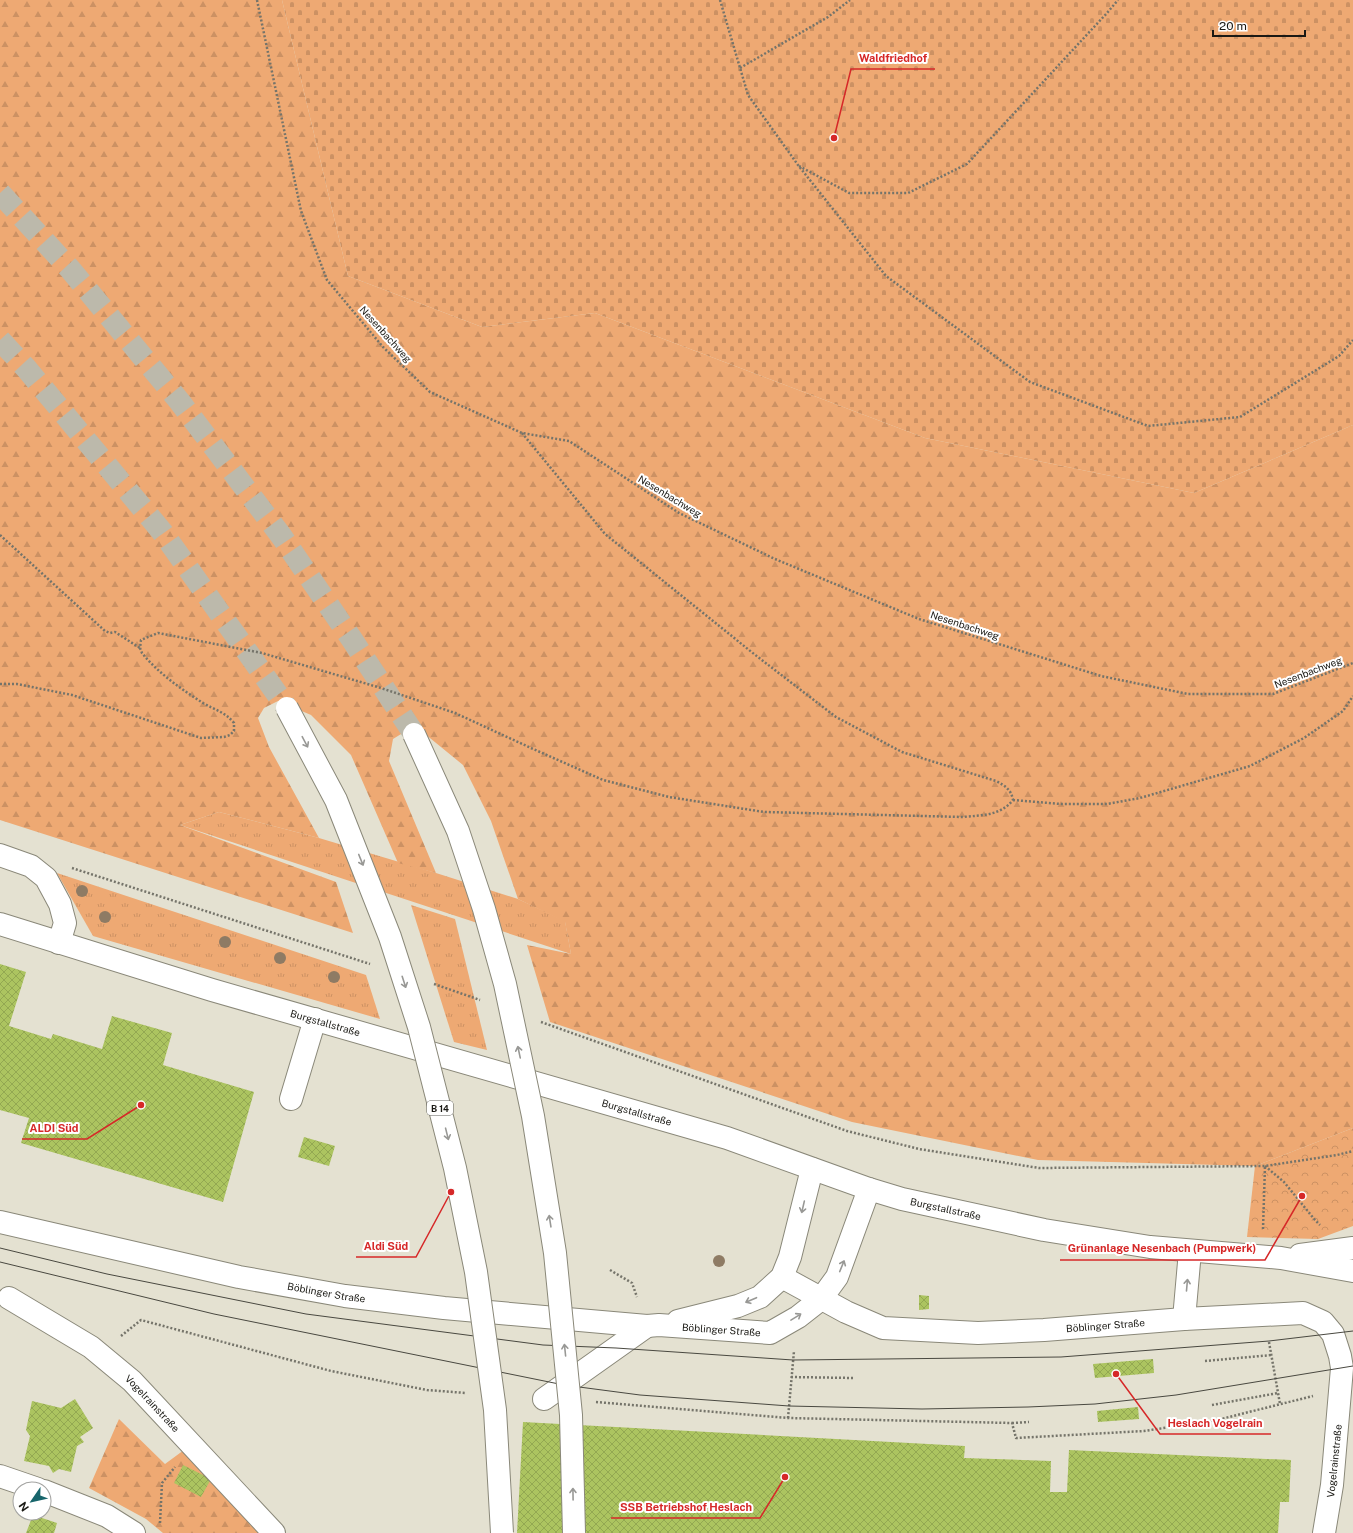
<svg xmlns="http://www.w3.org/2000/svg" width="1353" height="1533" viewBox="0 0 1353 1533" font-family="'Public Sans',sans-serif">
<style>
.grass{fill:url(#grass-tufts)}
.forest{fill:url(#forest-firs)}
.cemetery{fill:url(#cemetery-stones)}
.park{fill:url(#park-crowns)}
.building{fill:url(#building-cross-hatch)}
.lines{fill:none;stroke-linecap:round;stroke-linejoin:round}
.highway-tunnel{stroke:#bcb9ab;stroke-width:22;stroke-dasharray:22 11;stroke-linecap:butt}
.minor-casing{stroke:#8a8879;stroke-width:24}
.major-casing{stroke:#8a8879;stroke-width:24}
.path{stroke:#75746a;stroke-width:2.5;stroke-dasharray:2 2;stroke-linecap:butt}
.minor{stroke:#fff;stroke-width:22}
.major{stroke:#fff;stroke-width:22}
.tram{stroke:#494840;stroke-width:1}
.highway-bridge-casing{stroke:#8a8879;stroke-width:24;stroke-linecap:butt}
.highway-bridge{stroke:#fff;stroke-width:22}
.tree{fill:#8e7b64}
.oneway{stroke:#989895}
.labels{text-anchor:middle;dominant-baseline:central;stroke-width:4;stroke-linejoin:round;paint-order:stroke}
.shield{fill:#fff;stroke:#5f5e5a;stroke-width:1}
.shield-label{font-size:9px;font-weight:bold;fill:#1a1914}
.street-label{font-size:10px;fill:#1a1914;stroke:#fff}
.leader{fill:none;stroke:#d62828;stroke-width:1.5}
.callout-dot{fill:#d62828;stroke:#fff;stroke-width:1.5}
.callout-label{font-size:11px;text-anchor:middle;font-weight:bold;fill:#d62828;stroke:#fff;stroke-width:4;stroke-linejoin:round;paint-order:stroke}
</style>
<defs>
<pattern id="grass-tufts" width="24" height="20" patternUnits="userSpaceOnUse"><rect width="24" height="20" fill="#eea973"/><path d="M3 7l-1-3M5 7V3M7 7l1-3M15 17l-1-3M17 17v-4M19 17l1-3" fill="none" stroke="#cc9163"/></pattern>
<pattern id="forest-firs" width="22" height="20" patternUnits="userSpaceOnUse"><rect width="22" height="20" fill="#eea973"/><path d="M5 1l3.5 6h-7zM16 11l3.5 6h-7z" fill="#cc9163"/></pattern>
<pattern id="cemetery-stones" width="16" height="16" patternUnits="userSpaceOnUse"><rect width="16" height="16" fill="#eea973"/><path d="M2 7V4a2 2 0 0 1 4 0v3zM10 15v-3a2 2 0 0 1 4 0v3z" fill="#cc9163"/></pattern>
<pattern id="park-crowns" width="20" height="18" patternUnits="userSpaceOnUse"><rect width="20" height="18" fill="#eea973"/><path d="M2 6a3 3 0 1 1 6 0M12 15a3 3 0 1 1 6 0" fill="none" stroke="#cc9163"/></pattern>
<pattern id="building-cross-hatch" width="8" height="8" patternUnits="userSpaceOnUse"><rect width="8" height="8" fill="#acc460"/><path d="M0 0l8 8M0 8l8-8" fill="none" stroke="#93a852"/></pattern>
</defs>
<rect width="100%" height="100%" fill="#e4e1d1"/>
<!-- grass -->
<g class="grass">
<polygon points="219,812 319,838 436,873 518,899 565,921 571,954 180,825"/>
<polygon points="57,873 366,975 380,1019 93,936"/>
<polygon points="411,905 455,919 487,1050 454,1042"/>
</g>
<!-- forest -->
<g class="forest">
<polygon points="0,0 282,0 348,276 482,327 595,313 925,438 1194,493 1353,425 1353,1128 1255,1166 1038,1160 852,1122 550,1022 527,945 571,954 565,922 518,899 491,821 463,765 425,734 406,731 393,739 389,761 436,873 398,863 351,755 311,715 278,701 264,708 258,718 269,747 319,838 219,812 180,825 336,882 353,933 0,820"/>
<polygon points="119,1419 165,1464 184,1450 266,1533 163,1533 146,1519 89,1488"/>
</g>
<!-- cemetery -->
<polygon class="cemetery" points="282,0 1353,0 1353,425 1194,493 925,438 595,313 482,327 348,276"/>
<!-- park -->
<polygon class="park" points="1353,1128 1353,1226 1318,1239 1247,1237 1255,1166"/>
<!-- building -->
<g class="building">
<polygon points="0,964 26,972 9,1026 51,1039 53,1034 102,1049 112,1016 172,1033 163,1065 254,1092 223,1202 21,1143 29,1118 0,1110"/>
<polygon points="304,1137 335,1146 329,1166 298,1157"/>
<polygon points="919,1295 929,1296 929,1309 919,1310"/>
<polygon points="1153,1359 1154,1373 1095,1378 1093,1364"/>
<polygon points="75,1399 93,1428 80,1437 84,1442 77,1446 71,1472 59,1469 53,1473 49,1466 24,1461 30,1436 26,1430 32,1401 61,1408"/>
<polygon points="1138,1407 1139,1419 1098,1422 1097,1411"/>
<polygon points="523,1422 965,1446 964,1458 1051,1461 1050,1492 1067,1492 1069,1450 1291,1460 1289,1502 1280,1502 1278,1533 517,1533"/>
<polygon points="183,1465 211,1479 201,1497 174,1483"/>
<polygon points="33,1515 57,1523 54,1533 26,1533"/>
</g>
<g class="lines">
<!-- highway-tunnel -->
<g class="highway-tunnel">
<polyline points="0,193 70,269 180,402 282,537 351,638 414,734"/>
<polyline points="0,340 26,368 163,533 287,708"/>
</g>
<!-- minor casing -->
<g class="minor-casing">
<g id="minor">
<polyline points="0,855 31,866 46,878 60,904 65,923 59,943"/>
<polyline points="291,1099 315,1019"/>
<path id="s1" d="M0 1222 239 1277 345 1296 444 1308 647 1326 659 1325 770 1333 798 1317 821 1299 837 1277 869 1189"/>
<path id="s2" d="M782 1277 846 1312 883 1328 978 1333 1044 1330 1184 1319 1303 1313 1323 1322 1333 1334 1340 1356 1342 1368 1332 1485 1324 1533"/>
<path id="s3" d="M9 1298 91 1347 132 1381 274 1533"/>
<polyline points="1184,1319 1190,1251"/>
<polyline points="678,1321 738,1306 760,1297 782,1277 790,1257 812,1169"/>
<polyline points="544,1399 647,1326"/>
<polyline points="0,1476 38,1489"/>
<polyline points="44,1491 107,1516 134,1533"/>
</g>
</g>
<!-- major casing -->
<g class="major-casing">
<g id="major">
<path id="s4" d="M0 924 212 990 727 1138 869 1189 902 1199 1044 1230 1150 1247 1281 1258 1353 1271"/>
<polyline points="1300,1255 1353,1248"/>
</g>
</g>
<!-- path -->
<g class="path">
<polyline points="257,0 301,211 327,280 383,347 430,392 522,433 569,441 679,513 775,559 919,619 1101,676 1188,694 1273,694 1353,663"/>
<polyline points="720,0 748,95 798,165 886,276 1030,382 1148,426 1240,417 1339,356 1353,340"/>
<polyline points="740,68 828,17 850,0"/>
<polyline points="799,166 849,193 908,193 967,164 1107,13 1118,0"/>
<polyline points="0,535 105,631 110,633 115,632 140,648"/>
<path d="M0 684H17L72 695 201 738 224 737 230 735 234 731V723C225 712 215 710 203 703 181 689 158 673 142 653L140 648 141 640 158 633 262 653 381 688 455 713 531 748 603 780 669 797 764 812 963 817C982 815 1000 816 1013 800 1011 789 1005 786 996 781L902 752 836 717 754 654 605 534 522 433"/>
<polyline points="1013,800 1061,804 1107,804 1140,798 1250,766 1304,738 1343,711 1353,696"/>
<polyline points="72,868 370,964"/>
<polyline points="434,984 480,1000"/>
<polyline points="541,1022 847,1131 919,1149 1039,1168 1265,1166 1337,1155 1353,1151"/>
<polyline points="1265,1166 1284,1182 1315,1220 1320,1225"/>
<polyline points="1263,1229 1265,1166"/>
<polyline points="610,1270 632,1283 637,1297"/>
<polyline points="121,1336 141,1320 331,1371 427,1390 466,1393"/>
<polyline points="1269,1342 1280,1404"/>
<polyline points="1205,1361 1272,1355"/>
<polyline points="791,1377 853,1378"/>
<polyline points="596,1402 788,1418 1012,1423 1016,1438 1144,1431 1217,1420 1313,1396"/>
<polyline points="1212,1405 1278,1393"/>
<polyline points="788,1418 794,1351"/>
<polyline points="1012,1423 1029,1422"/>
<polyline points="160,1523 162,1483 175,1467"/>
</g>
<!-- minor -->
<use href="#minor" class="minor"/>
<!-- major -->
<use href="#major" class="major"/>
<!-- tram -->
<g class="tram">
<polyline points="0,1248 107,1274 306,1314 543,1345 616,1348 793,1360 1061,1357 1269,1341 1353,1331"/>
<polyline points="0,1262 214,1314 564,1385 640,1395 789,1406 922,1409 1028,1407 1095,1404 1176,1395 1353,1366"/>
</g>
<!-- highway-bridge casing -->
<g class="highway-bridge-casing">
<g id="highway-bridge">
<polyline points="287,708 336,800 390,937 419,1027 455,1168 476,1272 495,1410 502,1533"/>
<polyline points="414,734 458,831 484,909 505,984 533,1116 555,1253 571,1415 574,1533"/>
</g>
</g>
<!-- highway-bridge -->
<use href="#highway-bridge" class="highway-bridge"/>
</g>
<!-- trees -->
<g class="tree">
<circle cx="82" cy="891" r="6"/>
<circle cx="105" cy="917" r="6"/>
<circle cx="225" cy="942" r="6"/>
<circle cx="280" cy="958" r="6"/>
<circle cx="334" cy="977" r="6"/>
<circle cx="719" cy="1261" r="6"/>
</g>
<!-- one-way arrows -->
<defs><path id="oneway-shaft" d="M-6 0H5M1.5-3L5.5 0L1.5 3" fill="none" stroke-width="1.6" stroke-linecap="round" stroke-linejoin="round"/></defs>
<g class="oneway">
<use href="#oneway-shaft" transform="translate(305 742) rotate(62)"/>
<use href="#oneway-shaft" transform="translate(361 860) rotate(68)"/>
<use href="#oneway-shaft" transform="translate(404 982) rotate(72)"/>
<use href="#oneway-shaft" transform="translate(519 1052) rotate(-102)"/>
<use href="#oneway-shaft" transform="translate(447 1134) rotate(76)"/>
<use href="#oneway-shaft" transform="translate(803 1207) rotate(103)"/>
<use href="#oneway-shaft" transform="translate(550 1221) rotate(-99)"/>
<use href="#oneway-shaft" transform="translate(842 1266) rotate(-68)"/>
<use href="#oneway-shaft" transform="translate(1187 1285) rotate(-85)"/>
<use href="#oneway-shaft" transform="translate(751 1300) rotate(157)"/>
<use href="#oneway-shaft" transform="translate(796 1317) rotate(-32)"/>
<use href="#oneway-shaft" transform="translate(565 1350) rotate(-96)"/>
<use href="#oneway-shaft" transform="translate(573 1494) rotate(-91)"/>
</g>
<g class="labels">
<!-- shield labels -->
<rect class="shield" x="427" y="1101" width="26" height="14" rx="3"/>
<g class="shield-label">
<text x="440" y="1108">B 14</text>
</g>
<!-- street labels -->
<g class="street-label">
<text transform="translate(386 334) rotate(48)">Nesenbachweg</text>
<text transform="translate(670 496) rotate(31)">Nesenbachweg</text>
<text transform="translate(965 625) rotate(18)">Nesenbachweg</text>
<text transform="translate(1308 672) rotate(-21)">Nesenbachweg</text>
<text stroke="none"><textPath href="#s4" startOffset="340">Burgstallstraße</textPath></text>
<text stroke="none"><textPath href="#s4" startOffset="664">Burgstallstraße</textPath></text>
<text stroke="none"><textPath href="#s4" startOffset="988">Burgstallstraße</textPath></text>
<text stroke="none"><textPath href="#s1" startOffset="334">Böblinger Straße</textPath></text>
<text stroke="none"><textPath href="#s2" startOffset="336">Böblinger Straße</textPath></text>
<text stroke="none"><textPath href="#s1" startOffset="731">Böblinger Straße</textPath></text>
<text stroke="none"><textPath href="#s3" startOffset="179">Vogelrainstraße</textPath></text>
<text transform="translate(1334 1461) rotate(-84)">Vogelrainstraße</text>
</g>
</g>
<!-- callouts -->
<path class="leader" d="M834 138L851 69H935M141 1105L87 1139H22M451 1192L416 1257H356M1302 1196L1265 1260H1060M1116 1374L1160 1434H1271M785 1477L760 1518H611"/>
<g class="callout-dot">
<circle cx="834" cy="138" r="4"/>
<circle cx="141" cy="1105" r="4"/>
<circle cx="451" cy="1192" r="4"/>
<circle cx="1302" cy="1196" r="4"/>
<circle cx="1116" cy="1374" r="4"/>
<circle cx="785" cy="1477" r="4"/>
</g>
<g class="callout-label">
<text x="893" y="62">Waldfriedhof</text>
<text x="54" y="1132">ALDI Süd</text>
<text x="386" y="1250">Aldi Süd</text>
<text x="1162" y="1252">Grünanlage Nesenbach (Pumpwerk)</text>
<text x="1215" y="1427">Heslach Vogelrain</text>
<text x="686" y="1511">SSB Betriebshof Heslach</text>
</g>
<!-- north arrow -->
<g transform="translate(32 1501) rotate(236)"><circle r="19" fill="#ffffff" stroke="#a3a3a1"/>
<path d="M0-3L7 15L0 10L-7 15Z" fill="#17656b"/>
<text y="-6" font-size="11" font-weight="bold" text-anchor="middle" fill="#1a1914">N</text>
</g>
<!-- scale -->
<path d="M1213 30v6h92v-6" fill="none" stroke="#1a1914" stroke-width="2"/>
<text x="1219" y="30" font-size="12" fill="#1a1914" stroke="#ffffff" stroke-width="3" paint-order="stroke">20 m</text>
</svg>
